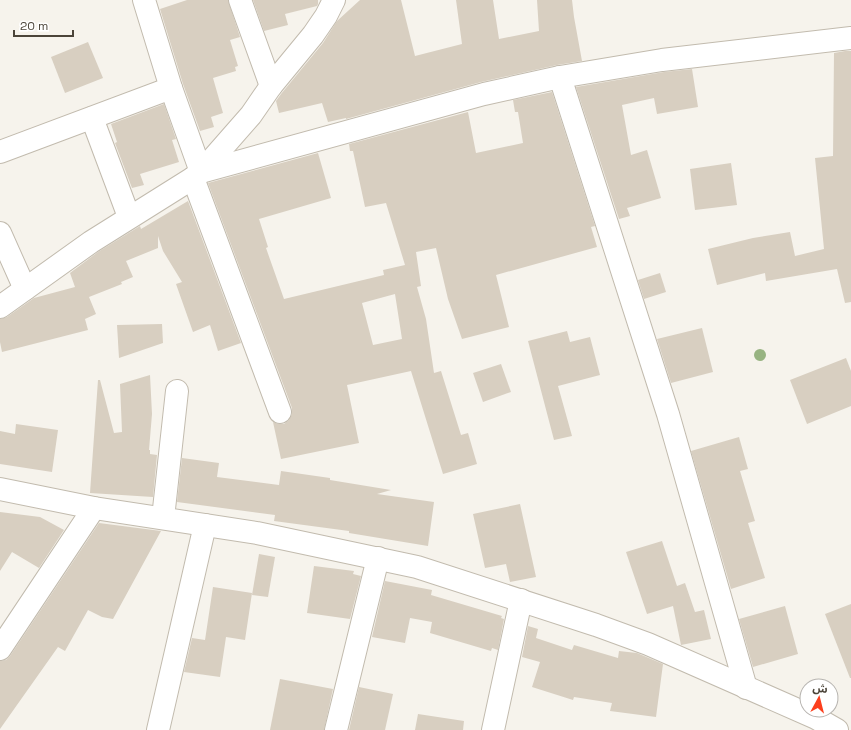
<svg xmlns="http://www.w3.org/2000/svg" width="851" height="730" viewBox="0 0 851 730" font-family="'Space Grotesk','Noto Sans Arabic',sans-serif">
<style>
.building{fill:#d8cfc1;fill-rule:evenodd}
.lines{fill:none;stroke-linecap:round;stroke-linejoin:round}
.minor-casing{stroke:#c2bbae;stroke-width:24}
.minor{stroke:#fff;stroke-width:22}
.tree{fill:#97b381}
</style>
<rect width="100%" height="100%" fill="#f6f3ec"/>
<!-- building -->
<g class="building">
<polygon points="187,0 228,0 240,37 230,40 238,66 235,67 236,71 213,78 223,113 211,117 214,127 200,131 183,84 160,9"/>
<polygon points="253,0 318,0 318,4 317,6 285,14 288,25 264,31"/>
<polygon points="360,0 401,0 415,56 462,44 456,0 493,0 499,39 539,31 537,0 572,0 574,17 582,61 557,65 481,82 346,119 346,118 328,122 322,103 279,113 276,101 281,94 323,43 337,21"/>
<polygon points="88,42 103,78 65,93 51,57"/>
<polygon points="845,51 851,51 851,302 845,303 837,269 766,281 765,273 717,285 708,249 753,238 790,232 795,256 824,249 815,158 833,156 834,53"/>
<polygon points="692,69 698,107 657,114 654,98 622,105 631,155 647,150 661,198 627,208 630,216 619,219 576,87 664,72"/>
<path d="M552 92 595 226 591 227 597 247 496 275 509 327 462 339 448 299 436 248 416 252 421 286 417 287 426 319 434 373 441 371 461 435 468 433 477 464 443 474 411 371 347 385 359 443 281 459 273 422 278 424H284L289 420 292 414V408L208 183 318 153 331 198 259 219 268 247 266 248 284 299 384 275 383 270 405 265 386 203 365 207 353 151H350L349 144 468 112 476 153 523 143 518 112H515L513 100ZM395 294 402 339 373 345 362 303Z"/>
<polygon points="164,104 176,139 172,140 179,162 140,174 144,185 132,188 115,143 117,142 111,124"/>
<polygon points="731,163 737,205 695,210 690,169"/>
<polygon points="188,201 241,343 218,351 210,325 193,332 176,284 182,282 163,251 158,236 158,248 126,261 133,277 121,282 122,284 89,297 96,314 85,319 88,330 2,352 0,342 0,319 7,317 34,298 75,287 70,273 98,252 140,226 141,229"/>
<polygon points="660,273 666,292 644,299 638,280"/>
<polygon points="162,324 163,343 119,358 117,325"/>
<polygon points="702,328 713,372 671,383 657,339"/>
<polygon points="567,331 570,342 590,337 600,375 558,386 572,436 554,440 528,341"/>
<polygon points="846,358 851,371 851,406 807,424 790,380"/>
<polygon points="501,364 511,392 483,402 473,373"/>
<polygon points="150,375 152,414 149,450 150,450 150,454 157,455 153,497 90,493 98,380 100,380 114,433 122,432 120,384"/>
<polygon points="16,424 58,430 52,472 0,464 0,431 15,434"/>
<polygon points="739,437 748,469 740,471 755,521 748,523 765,578 731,589 691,451"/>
<polygon points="182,458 219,463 217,477 279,485 281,471 330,478 330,480 391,490 377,494 434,502 428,546 349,533 349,531 274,521 275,515 177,502"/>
<polygon points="520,504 536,577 510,582 506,564 485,568 473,514"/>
<polygon points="0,512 40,517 64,530 39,568 12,552 0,571"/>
<polygon points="99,523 161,531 113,619 102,617 88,610 65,651 58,647 0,729 0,661 6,660 10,656"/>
<polygon points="662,541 677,586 685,583 695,612 704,610 711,639 681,645 673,606 647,614 626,552"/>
<polygon points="259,554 275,557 268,597 252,595"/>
<polygon points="314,566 354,571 353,574 361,576 350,619 307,613"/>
<polygon points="385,581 432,590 431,595 502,616 501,618 504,619 498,650 492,648 491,651 430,633 432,622 410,618 405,643 372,637"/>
<polygon points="213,587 252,593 245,640 226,637 220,677 184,672 192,638 205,640"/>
<polygon points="851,604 851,678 850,678 825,614"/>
<polygon points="785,606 798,654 753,667 739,619"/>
<polygon points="528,626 538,629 536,638 572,650 574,645 618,658 619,651 637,653 663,664 656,717 610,711 612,703 574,697 573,700 532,687 540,662 522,657"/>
<polygon points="280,679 333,689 324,730 270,730"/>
<polygon points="359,687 393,694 385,730 349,730"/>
<polygon points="418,714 464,721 463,730 415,730"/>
</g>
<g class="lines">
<!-- minor casing -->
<g class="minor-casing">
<g id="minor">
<polyline points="144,0 171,88 201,172 484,94 560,77 662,60 851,38"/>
<polyline points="240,0 271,86"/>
<polyline points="560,77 668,414 746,688"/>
<polyline points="92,118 129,217"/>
<polyline points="0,152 171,88"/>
<polyline points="193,178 280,412"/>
<polyline points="0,233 25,289"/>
<polyline points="0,307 91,242 193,178 201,172 251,115 271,86 313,35 326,16 334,0"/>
<polyline points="0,489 94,508 257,533 417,567 596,625 648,644 816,718 837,730"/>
<polyline points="163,518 177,391"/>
<polyline points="0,649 94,508"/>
<polyline points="158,730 205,525"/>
<polyline points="336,730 378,558"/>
<polyline points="493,730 521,600"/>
</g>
</g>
<!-- minor -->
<use href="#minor" class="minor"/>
</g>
<!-- trees -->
<circle class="tree" cx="760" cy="355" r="6"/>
<!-- north arrow -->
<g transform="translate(819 698) rotate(7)"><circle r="19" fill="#ffffff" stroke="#b7b4b0"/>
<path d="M0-3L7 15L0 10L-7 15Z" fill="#fc3f1d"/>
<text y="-6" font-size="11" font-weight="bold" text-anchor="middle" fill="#4b4439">ش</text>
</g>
<!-- scale -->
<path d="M14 30v6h59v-6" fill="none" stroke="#4b4439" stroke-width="2"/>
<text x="20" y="30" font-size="12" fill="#4b4439" stroke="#ffffff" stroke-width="3" paint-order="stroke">20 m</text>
</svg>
